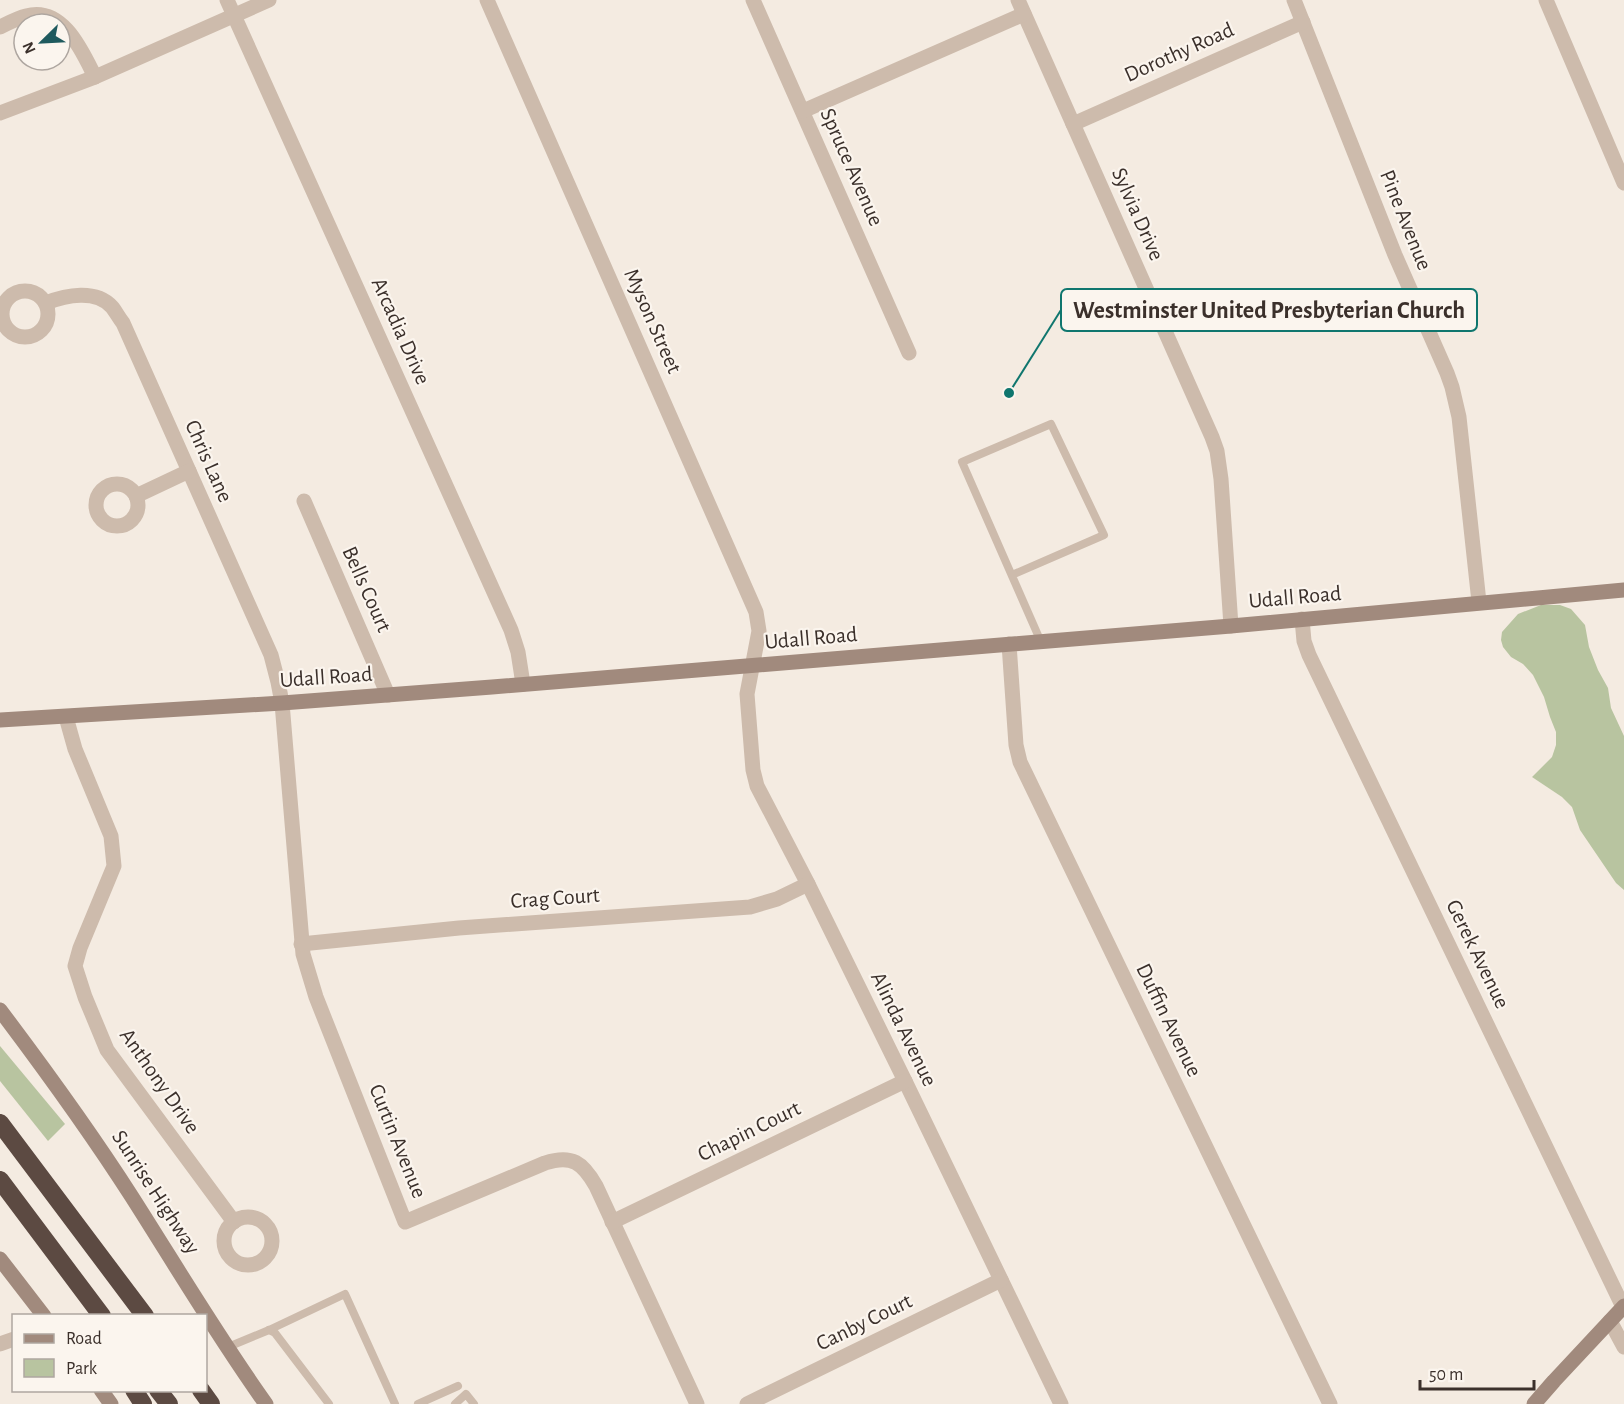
<svg xmlns="http://www.w3.org/2000/svg" width="1624" height="1404" viewBox="0 0 1624 1404" font-family="'Alegreya Sans',sans-serif">
<style>
.green{fill:#b8c4a0}
.lines{fill:none;stroke-linecap:round;stroke-linejoin:round}
.lane{stroke:#cdbbac;stroke-width:8}
.street{stroke:#cdbbac;stroke-width:15}
.secondary{stroke:#a18a7d;stroke-width:15}
.highway{stroke:#5c4a42;stroke-width:18}
.labels{text-anchor:middle;dominant-baseline:central;stroke-width:4.5;stroke-linejoin:round;paint-order:stroke}
.street-label{font-size:22px;fill:#3b302b;stroke:#fbf5ee}
.leader{fill:none;stroke:#0f766e;stroke-width:2}
.callout-dot{fill:#0f766e;stroke:#fbf5ee;stroke-width:2}
.callout{fill:#fbf5ee;stroke:#0f766e;stroke-width:2}
.callout-label{font-size:24px;text-anchor:middle;font-weight:bold;fill:#3b302b}
</style>
<rect width="100%" height="100%" fill="#f4ebe1"/>
<!-- green -->
<g class="green">
<polygon points="1541,605 1560,605 1571,609 1585,625 1589,647 1598,670 1608,688 1611,708 1624,736 1624,890 1616,883 1580,830 1572,807 1562,797 1532,777 1552,757 1556,745 1556,732 1550,717 1544,697 1533,675 1523,664 1511,657 1503,647 1501,640 1502,632 1518,614"/>
<polygon points="0,1046 65,1124 48,1141 0,1081"/>
</g>
<g class="lines">
<!-- lane -->
<g class="lane">
<polyline points="1012,575 1104,535 1051,424 962,462 1041,642"/>
<polyline points="269,1330 275,1333 329,1404"/>
<polyline points="228,1347 269,1330 345,1294 395,1404"/>
<polyline points="418,1404 458,1386"/>
<polyline points="455,1404 466,1394 474,1404"/>
</g>
<!-- street -->
<g class="street">
<polyline points="227,0 511,630 518,652 523,684"/>
<polyline points="487,0 756,612 759,631 747,694 753,770 757,786 808,884 905,1081 1061,1404"/>
<polyline points="753,0 909,353"/>
<polyline points="1018,0 1212,437 1217,451 1221,479 1231,626"/>
<polyline points="1294,0 1395,255 1447,373 1452,387 1459,417 1479,602"/>
<polyline points="1546,0 1624,183"/>
<path d="M0 27C8 23 18 18 26 16 63 6 82 51 95 77"/>
<polyline points="803,111 1024,14"/>
<polyline points="0,113 95,77 269,0"/>
<polyline points="1073,124 1303,22"/>
<circle cx="25" cy="314" r="23"/>
<path d="M46 303C66 295 96 289 112 307 116 312 119 318 123 323L271 655 278 682 282 703 303 954 316 997 405 1222 545 1163C572 1154 583 1163 596 1186L697 1404"/>
<circle cx="117" cy="505" r="21"/>
<polyline points="136,496 189,471"/>
<polyline points="304,501 388,695"/>
<polyline points="1302,619 1304,641 1309,655 1623,1307"/>
<polyline points="1009,644 1016,745 1020,762 1330,1404"/>
<polyline points="66,717 75,749 111,836 114,866 80,948 75,966 85,997 107,1050 234,1222"/>
<polyline points="301,944 459,928 750,907 777,899 808,884"/>
<circle cx="248" cy="1241" r="24"/>
<polyline points="612,1222 905,1081"/>
<polyline points="1610,1321 1624,1347"/>
<polyline points="0,1344 14,1339"/>
<polyline points="747,1404 1001,1280"/>
</g>
<!-- secondary -->
<g class="secondary">
<polyline points="0,720 282,703 492,687 1231,626 1624,590"/>
<path d="M0 1010C46 1071 91 1133 132 1197 176 1266 218 1337 266 1404"/>
<polyline points="0,1259 44,1316"/>
<polyline points="101,1390 111,1404"/>
<polyline points="1534,1404 1554,1381 1624,1306"/>
</g>
<!-- highway -->
<g class="highway">
<polyline points="0,1123 145,1316"/>
<polyline points="0,1180 102,1316"/>
<polyline points="134,1390 143,1404"/>
<polyline points="158,1390 169,1404"/>
<polyline points="201,1390 211,1404"/>
</g>
</g>
<g class="labels">
<!-- street labels -->
<g class="street-label">
<text transform="translate(1179 52) rotate(-24)">Dorothy Road</text>
<text transform="translate(852 167) rotate(66)">Spruce Avenue</text>
<text transform="translate(1138 214) rotate(66)">Sylvia Drive</text>
<text transform="translate(1406 220) rotate(68)">Pine Avenue</text>
<text transform="translate(653 321) rotate(66)">Myson Street</text>
<text transform="translate(401 331) rotate(66)">Arcadia Drive</text>
<text transform="translate(209 461) rotate(66)">Chris Lane</text>
<text transform="translate(367 589) rotate(66)">Bells Court</text>
<text transform="translate(1295 597) rotate(-5)">Udall Road</text>
<text transform="translate(811 638) rotate(-5)">Udall Road</text>
<text transform="translate(326 677) rotate(-4)">Udall Road</text>
<text transform="translate(555 898) rotate(-4)">Crag Court</text>
<text transform="translate(1478 954) rotate(64)">Gerek Avenue</text>
<text transform="translate(1169 1020) rotate(64)">Duffin Avenue</text>
<text transform="translate(904 1029) rotate(64)">Alinda Avenue</text>
<text transform="translate(160 1081) rotate(55)">Anthony Drive</text>
<text transform="translate(749 1131) rotate(-26)">Chapin Court</text>
<text transform="translate(398 1141) rotate(68)">Curtin Avenue</text>
<text transform="translate(156 1192) rotate(57)">Sunrise Highway</text>
<text transform="translate(864 1322) rotate(-26)">Canby Court</text>
</g>
</g>
<!-- callouts -->
<path class="leader" d="M1009 393L1061 310"/>
<circle class="callout-dot" cx="1009" cy="393" r="6"/>
<rect class="callout" x="1061" y="289" width="416" height="42" rx="6"/>
<g class="callout-label">
<text x="1269" y="318">Westminster United Presbyterian Church</text>
</g>
<!-- legend -->
<rect x="12" y="1314" width="195" height="78" fill="#fbf5ee" stroke="#aea6a0" stroke-width="1.5"/>
<rect x="24" y="1334" width="30" height="9" fill="#a18a7d" stroke="#aea6a0" stroke-width="1.5"/>
<text x="66" y="1344" font-size="18" fill="#3b302b">Road</text>
<rect x="24" y="1359" width="30" height="18" fill="#b8c4a0" stroke="#aea6a0" stroke-width="1.5"/>
<text x="66" y="1374" font-size="18" fill="#3b302b">Park</text>
<!-- north arrow -->
<g transform="translate(42 42) rotate(246)"><circle r="28" fill="#fbf5ee" stroke="#aea6a0" stroke-width="1.5"/>
<path d="M0-4.5L10 22L0 15L-10 22Z" fill="#1f5a5e"/>
<text y="-9" font-size="16" font-weight="bold" text-anchor="middle" fill="#3b302b">N</text>
</g>
<!-- scale -->
<path d="M1420 1380v9h114v-9" fill="none" stroke="#3b302b" stroke-width="3"/>
<text x="1429" y="1380" font-size="18" fill="#3b302b" stroke="#fbf5ee" stroke-width="4.5" paint-order="stroke">50 m</text>
</svg>
